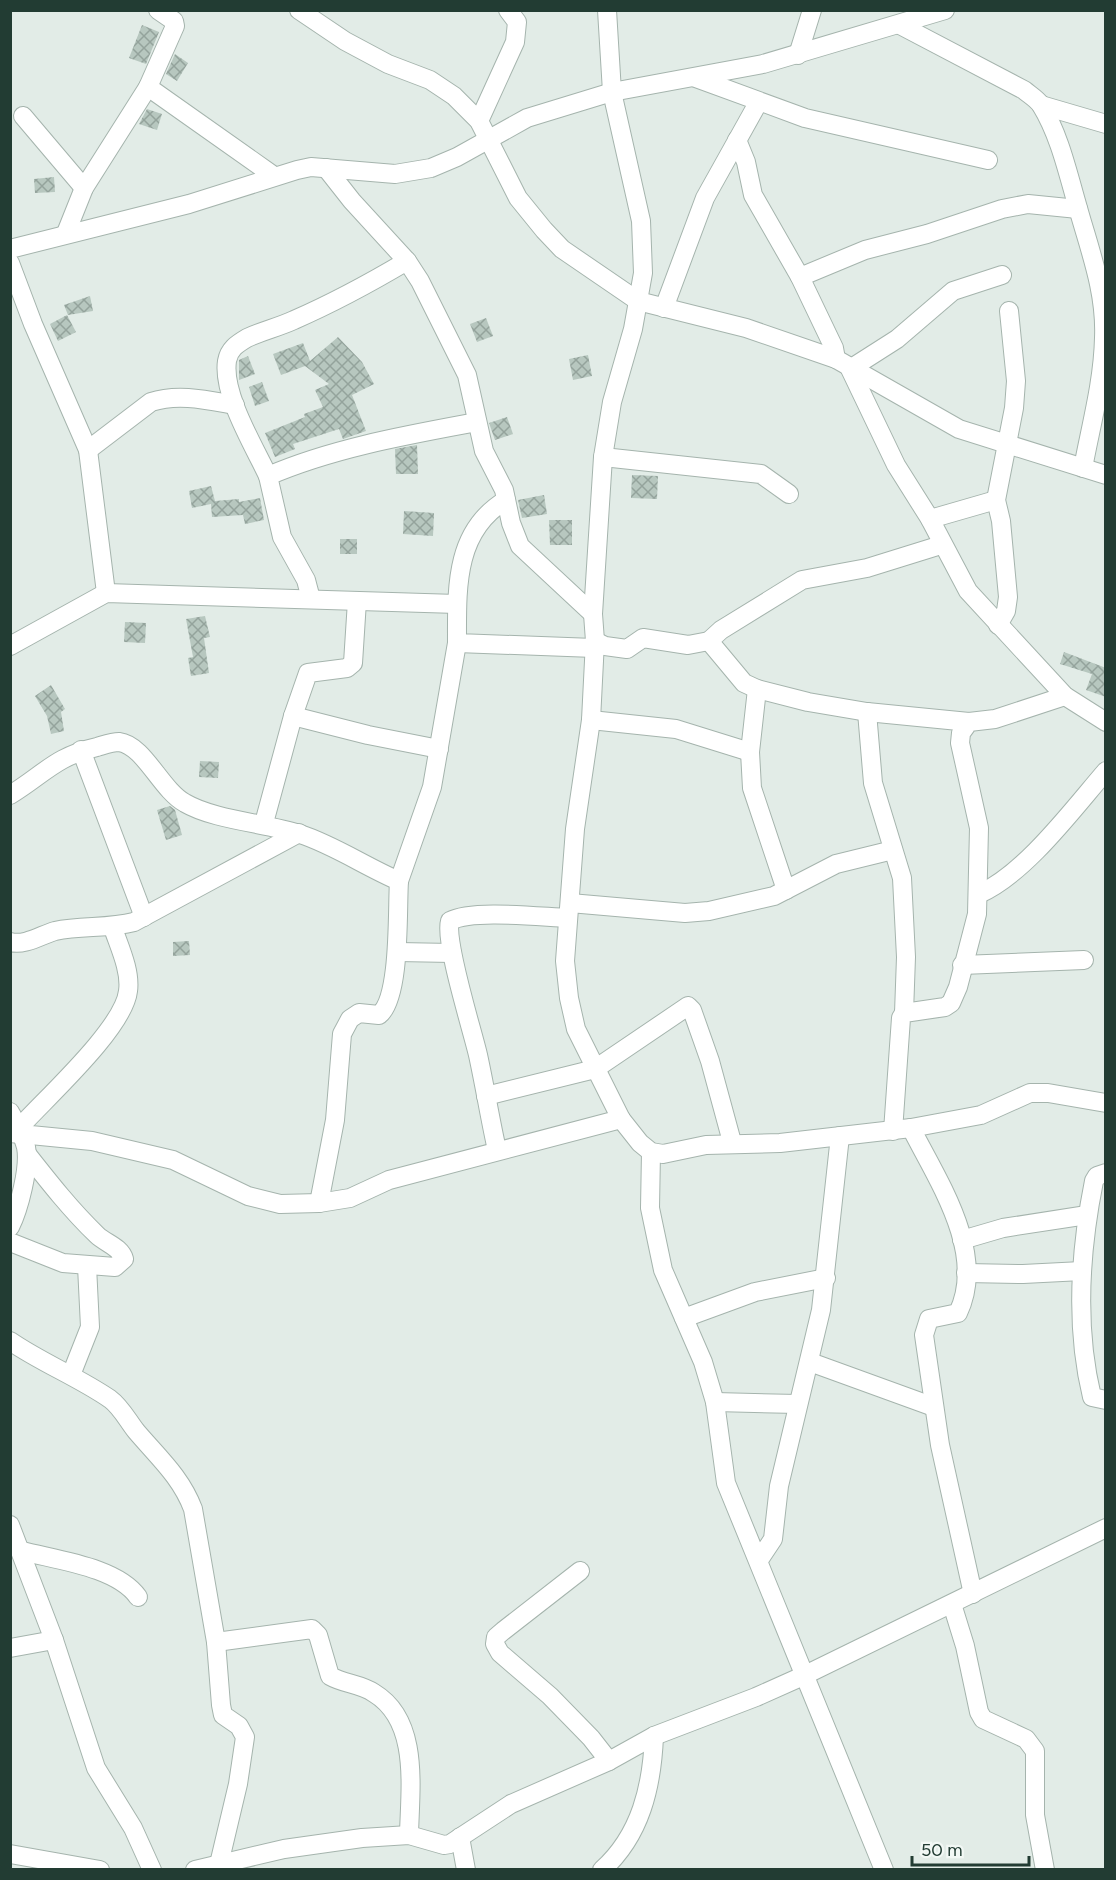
<svg xmlns="http://www.w3.org/2000/svg" width="1116" height="1880" viewBox="0 0 1116 1880" font-family="Figtree,sans-serif">
<style>
.building{fill:url(#building-cross-hatch)}
.lines{fill:none;stroke-linecap:round;stroke-linejoin:round}
.minor-casing{stroke:#a5b4ad;stroke-width:20}
.minor{stroke:#fff;stroke-width:18}
</style>
<defs>
<pattern id="building-cross-hatch" width="8" height="8" patternUnits="userSpaceOnUse" patternTransform="scale(1.5)"><rect width="8" height="8" fill="#b7c7bf"/><path d="M0 0l8 8M0 8l8-8" fill="none" stroke="#94a39c"/></pattern>
</defs>
<rect width="100%" height="100%" fill="#e2ece7"/>
<!-- building -->
<g class="building">
<polygon points="142,25 159,32 146,64 129,58"/>
<polygon points="175,54 188,63 177,81 166,74"/>
<polygon points="147,109 162,114 157,130 139,124"/>
<polygon points="54,177 55,192 35,193 34,179"/>
<polygon points="90,296 93,311 68,315 64,305"/>
<polygon points="67,315 76,332 58,341 50,324"/>
<polygon points="486,318 493,336 477,342 470,324"/>
<polygon points="338,337 362,362 374,384 352,395 366,431 343,439 339,429 293,444 295,449 275,457 265,433 305,417 304,414 323,407 315,390 329,384 305,366 281,375 273,354 303,343 310,361"/>
<polygon points="588,355 592,376 573,380 569,359"/>
<polygon points="248,356 255,374 239,380 239,360"/>
<polygon points="262,382 269,401 255,406 249,387"/>
<polygon points="507,417 513,434 495,440 489,423"/>
<polygon points="417,445 418,474 396,474 395,449"/>
<polygon points="632,475 658,476 657,499 631,498"/>
<polygon points="211,486 215,501 239,499 239,502 260,498 264,520 245,524 243,515 212,517 211,504 192,508 189,491"/>
<polygon points="544,495 547,514 522,518 518,500"/>
<polygon points="404,511 434,513 433,536 403,534"/>
<polygon points="549,520 572,520 572,545 550,545"/>
<rect x="340" y="539" width="17" height="15"/>
<polygon points="205,616 210,637 204,638 209,673 191,676 188,658 193,657 186,619"/>
<polygon points="125,622 146,623 145,643 124,642"/>
<polygon points="1064,652 1106,668 1106,697 1086,690 1092,674 1060,664"/>
<polygon points="51,685 65,709 61,712 64,731 51,734 47,716 35,696"/>
<polygon points="200,761 219,762 218,778 199,777"/>
<polygon points="170,806 175,810 182,835 166,840 157,810"/>
<polygon points="189,941 190,955 173,956 173,942"/>
</g>
<g class="lines">
<!-- minor casing -->
<g class="minor-casing">
<g id="minor">
<polyline points="299,10 345,41 388,64 430,80 454,96 479,121 518,198 544,230 562,249 638,301 746,328 836,359 959,429 1106,475"/>
<polyline points="607,10 612,92 641,221 643,273 633,329 612,402 603,457 593,614 595,641 591,720 575,829 565,961 569,998 576,1029 621,1119 640,1143 651,1152 663,1154 706,1145 780,1143 911,1128 981,1115 1030,1093 1048,1093 1106,1103"/>
<path d="M900 25 1024 90C1030 95 1037 99 1041 105 1060 136 1068 174 1078 208 1090 251 1106 292 1104 338 1103 382 1091 425 1083 468"/>
<polyline points="798,55 812,10"/>
<polyline points="696,78 805,118 988,160"/>
<polyline points="148,87 274,176"/>
<polyline points="1041,105 1106,124"/>
<polyline points="23,116 84,188"/>
<polyline points="479,121 515,42 517,22 508,10"/>
<polyline points="737,140 746,162 753,195 800,277 834,348 836,359"/>
<polyline points="326,168 352,201 407,261 420,281 467,375 484,451 504,490 511,523 520,546 593,614"/>
<polyline points="66,233 84,188 148,87 175,26 174,21 158,10"/>
<polyline points="10,249 189,204 297,170 311,167 395,174 431,168 457,157 527,118 612,92 763,64 945,10"/>
<polyline points="10,263 33,324 88,450 106,593"/>
<polyline points="1002,275 953,291 897,339 850,369 896,465 930,519 968,591 1065,696 1106,722"/>
<polyline points="800,277 865,250 927,234 1002,209 1028,204 1078,209"/>
<polyline points="664,308 705,198 758,103"/>
<path d="M88 450 151 402C178 393 207 400 235 405"/>
<polyline points="603,457 761,474 789,494"/>
<path d="M268 476C254 446 222 394 227 361 229 349 237 344 247 338 262 331 279 327 294 320 333 303 370 283 407 261"/>
<path d="M506 500C454 531 457 589 457 643L594 648"/>
<polyline points="930,519 996,500"/>
<polyline points="941,545 867,568 802,580 721,630 709,641 744,683 757,689 808,702 867,712 969,722"/>
<path d="M311 599 306 580 282 537 268 476C333 448 407 435 477 422"/>
<polyline points="998,625 1006,611 1008,597 1001,521 996,500 1014,408 1016,381 1009,311"/>
<polyline points="595,641 605,646 627,649 643,638 688,645 709,641"/>
<polyline points="10,646 106,593 457,604"/>
<polyline points="757,689 750,752 752,788 786,890"/>
<polyline points="867,712 873,783 902,878 906,957 904,1013"/>
<polyline points="293,716 368,735 439,749"/>
<polyline points="591,720 676,729 750,752"/>
<polyline points="81,750 144,917"/>
<path d="M10 795C43 775 56 756 97 747 104 745 112 742 119 742 144 745 161 790 185 803 214 820 265 823 300 834 334 845 366 867 399 881 397 909 401 998 379 1015L359 1013 350 1019 342 1034 335 1120 319 1203"/>
<polyline points="264,823 293,716 308,673 347,668 353,663 357,601"/>
<polyline points="399,881 432,787 457,643"/>
<path d="M979 894C1025 874 1073 809 1106 771"/>
<polyline points="570,903 685,913 709,911 774,896 836,864 893,850"/>
<path d="M10 942C25 946 41 935 55 931 81 925 108 929 134 922L299 833"/>
<polyline points="398,952 452,953"/>
<polyline points="962,965 1084,960"/>
<polyline points="486,1096 595,1069 688,1006 692,1010 710,1061 732,1142"/>
<path d="M10 1112C16 1123 23 1135 26 1147 30 1167 19 1209 10 1227"/>
<path d="M19 1128C46 1098 124 1028 128 991 131 971 119 946 113 928"/>
<path d="M911 1128C938 1181 987 1253 958 1313L929 1319 924 1335 940 1445 973 1594"/>
<polyline points="893,1131 901,1018 904,1013 945,1007 951,1003 958,987 977,914 979,828 960,743 961,733 969,722 995,719 1065,696"/>
<polyline points="10,1133 92,1141 173,1160 248,1196 280,1204 319,1203 350,1198 389,1180 621,1119"/>
<path d="M497 1150C490 1119 485 1087 478 1055 472 1029 444 941 450 921 472 909 541 917 568 918"/>
<polyline points="651,1152 650,1208 663,1270 703,1362 715,1402 726,1483 884,1870"/>
<path d="M1106 1173 1097 1176 1094 1181C1080 1251 1075 1327 1092 1397L1106 1400"/>
<polyline points="962,1240 1003,1228 1087,1215"/>
<path d="M10 1242 63 1263 115 1267 124 1259C121 1247 105 1243 97 1235 71 1210 49 1182 27 1154"/>
<polyline points="966,1273 1023,1274 1082,1271"/>
<polyline points="684,1318 755,1292 826,1278"/>
<path d="M10 1341C42 1363 78 1377 110 1399 121 1407 128 1421 136 1431 158 1457 181 1477 193 1509L216 1642 221 1705 223 1715 239 1726 245 1737 238 1784 219 1864"/>
<polyline points="810,1362 934,1407"/>
<polyline points="71,1375 90,1327 87,1266"/>
<polyline points="715,1402 798,1404"/>
<polyline points="10,1525 54,1640 96,1768 133,1828 152,1870"/>
<path d="M22 1551C56 1560 117 1567 138 1597"/>
<polyline points="759,1560 773,1539 779,1486 821,1310 840,1136"/>
<polyline points="580,1571 503,1631 496,1637 495,1644 500,1653 550,1696 591,1738 609,1761"/>
<polyline points="952,1604 965,1646 979,1712 983,1719 1026,1739 1035,1751 1035,1815 1045,1870"/>
<path d="M216 1642 312 1629 318 1635 330 1676C344 1684 361 1684 374 1693 420 1721 410 1788 409 1835"/>
<polyline points="10,1648 54,1640"/>
<polyline points="460,1837 466,1870"/>
<polyline points="10,1854 100,1870"/>
<polyline points="195,1870 284,1849 362,1838 409,1835 444,1845 450,1844 511,1804 609,1761 654,1736 756,1697 803,1676 1106,1528"/>
<path d="M602 1870C641 1835 652 1786 654 1736"/>
</g>
</g>
<!-- minor -->
<use href="#minor" class="minor"/>
</g>
<!-- border -->
<rect width="1116" height="1880" fill="none" stroke="#223c33" stroke-width="24"/>
<!-- scale -->
<path d="M912 1856v9h117v-9" fill="none" stroke="#223c33" stroke-width="3"/>
<text x="921" y="1856" font-size="18" fill="#223c33" stroke="#f2f8f5" stroke-width="4.5" paint-order="stroke">50 m</text>
</svg>
